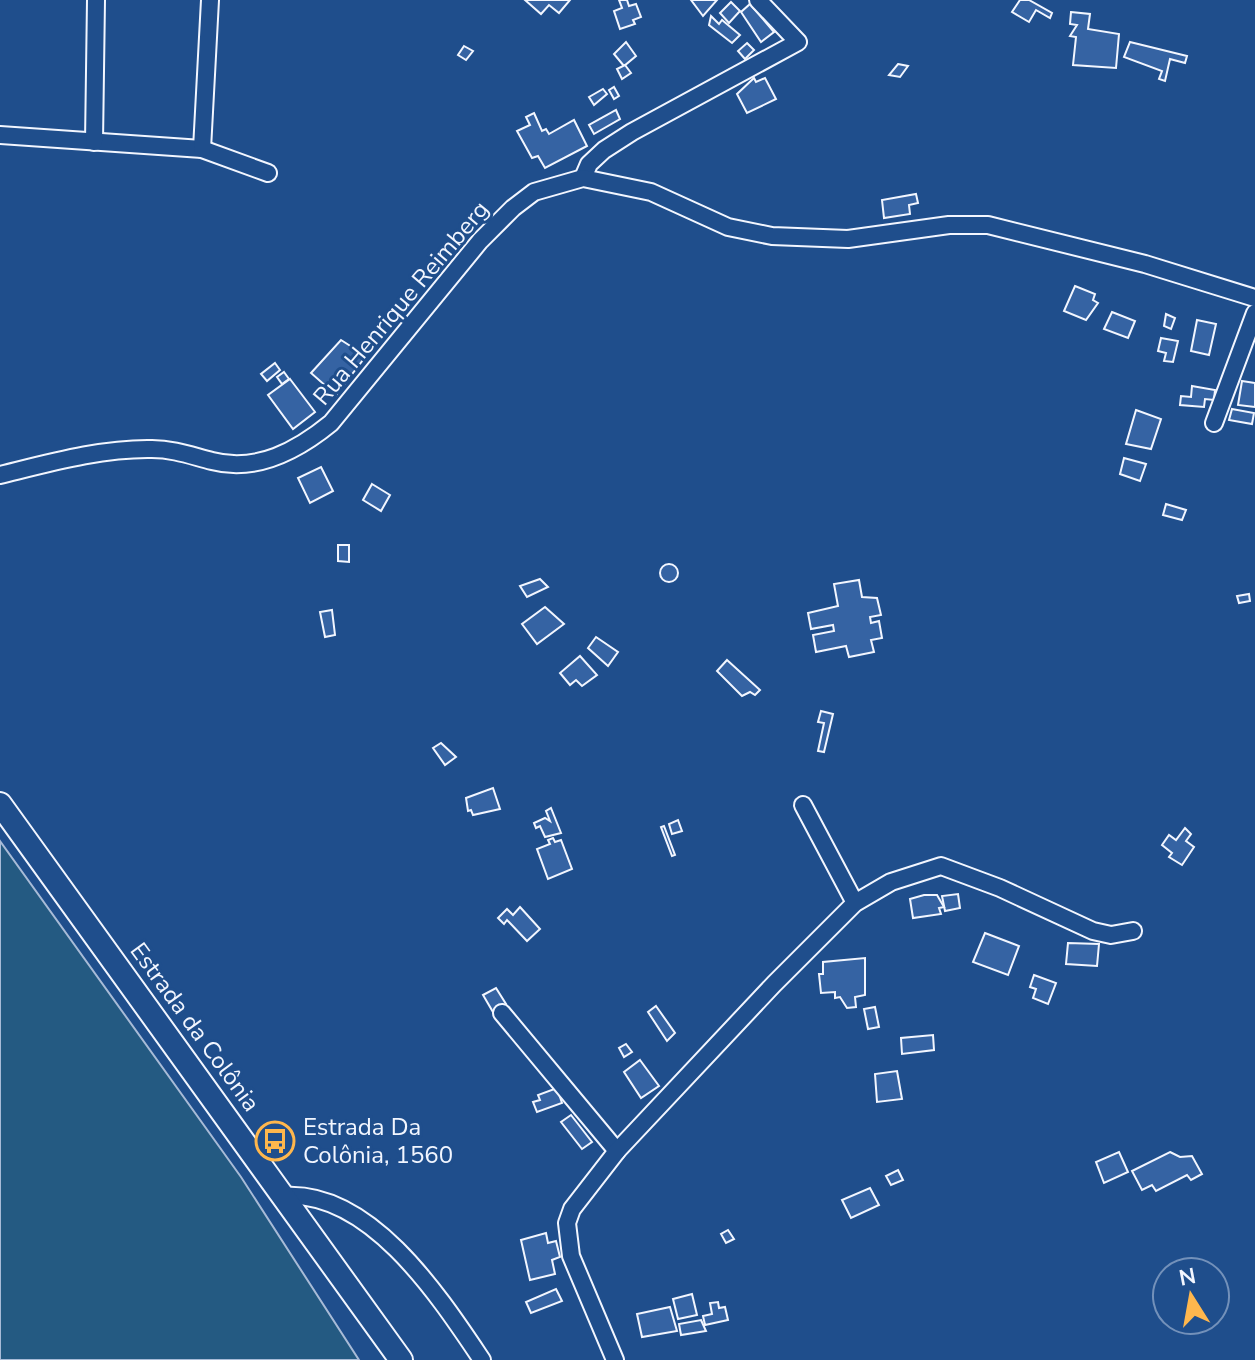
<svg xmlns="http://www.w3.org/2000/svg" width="1255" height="1360" viewBox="0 0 1255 1360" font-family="'Nunito Sans',sans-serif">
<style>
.green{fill:#245a82;stroke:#a8bbd7;stroke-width:2}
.building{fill:#3563a3;stroke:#f2f6ff;stroke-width:2}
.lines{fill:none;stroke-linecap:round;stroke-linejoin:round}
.minor-casing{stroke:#f2f6ff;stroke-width:20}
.secondary-casing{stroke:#f2f6ff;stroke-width:26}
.minor{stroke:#1f4e8c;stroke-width:16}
.secondary{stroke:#1f4e8c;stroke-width:22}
.labels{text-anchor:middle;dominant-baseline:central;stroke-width:6;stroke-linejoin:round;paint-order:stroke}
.street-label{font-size:24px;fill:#f2f6ff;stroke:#1f4e8c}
.poi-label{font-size:24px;fill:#f2f6ff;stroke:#1f4e8c;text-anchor:start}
</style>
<rect width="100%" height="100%" fill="#1f4e8c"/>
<!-- green -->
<polygon class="green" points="0,841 241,1177 359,1360 0,1360"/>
<!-- building -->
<g class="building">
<polygon points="525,0 570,0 559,13 549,5 541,14"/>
<polygon points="619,0 627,0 629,6 636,4 641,17 633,20 635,24 620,29 614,11 622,8"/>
<polygon points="691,0 717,0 703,16"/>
<polygon points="1020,0 1029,0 1052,13 1050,18 1036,10 1029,22 1012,12"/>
<polygon points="731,2 740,11 729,23 720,13"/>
<polygon points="750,4 774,32 761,42 741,12"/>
<polygon points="1071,12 1090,14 1088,29 1119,34 1116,68 1073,65 1076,37 1070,36 1077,25 1070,24"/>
<polygon points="711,16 719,24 722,20 740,35 732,43 709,25"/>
<polygon points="626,42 636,56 624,66 614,54"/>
<polygon points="1130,42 1187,56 1185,63 1170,59 1165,81 1159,79 1162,71 1124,57"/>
<polygon points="747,43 754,50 745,59 738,51"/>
<polygon points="464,46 473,51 466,60 458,55"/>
<polygon points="898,64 908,66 900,77 889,75"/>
<polygon points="625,65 631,73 622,79 617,69"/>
<polygon points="754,78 756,82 765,78 776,99 747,113 737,94"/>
<polygon points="614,87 619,96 614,99 609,90"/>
<polygon points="603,89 607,94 594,105 589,97"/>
<polygon points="616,110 620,119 594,134 589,125"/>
<polygon points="534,113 542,131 546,129 549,134 574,120 587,146 545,168 538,156 532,158 517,131 530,125 526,117"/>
<polygon points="916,194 918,203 909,205 910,214 884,218 882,200"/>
<polygon points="1075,286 1095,294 1093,300 1098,303 1086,320 1064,311"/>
<polygon points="1112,312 1135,321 1128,338 1104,329"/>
<polygon points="1166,314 1175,318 1171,329 1164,326"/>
<polygon points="1197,320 1216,324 1209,355 1191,351"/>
<polygon points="1161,338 1178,341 1173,362 1164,361 1166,353 1158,351"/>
<polygon points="341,340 366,356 336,395 311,373"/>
<polygon points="275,363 280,370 267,381 261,374"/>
<polygon points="284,372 289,379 282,384 277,377"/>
<polygon points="290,379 315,412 293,429 268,395"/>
<polygon points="1242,381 1255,383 1255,407 1238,405"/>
<polygon points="1192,386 1215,390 1214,400 1205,399 1204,407 1180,405 1181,396 1191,397"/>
<polygon points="1232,409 1254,413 1252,424 1229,420"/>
<polygon points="1136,410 1161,419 1151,449 1126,444"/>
<polygon points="1124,458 1146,464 1140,481 1120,474"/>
<polygon points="321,467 333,491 310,503 298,478"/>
<polygon points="372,484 390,495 381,511 363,500"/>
<polygon points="1166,504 1186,510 1182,520 1163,515"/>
<polygon points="338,545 349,545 349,562 338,561"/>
<circle cx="669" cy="573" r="9"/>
<polygon points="540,579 548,587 527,597 520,586"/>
<polygon points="859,580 862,597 877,598 881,615 870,617 871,623 879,621 882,638 871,640 874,652 849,657 846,646 816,652 813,635 834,631 833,625 811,629 808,613 838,606 834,584"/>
<polygon points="1249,594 1250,601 1239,603 1237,596"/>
<polygon points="545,607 564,624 537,644 522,624"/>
<polygon points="332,610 335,635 325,637 320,612"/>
<polygon points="596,637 618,652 608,666 588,648"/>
<polygon points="580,656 597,675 582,686 576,680 570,685 560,673"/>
<polygon points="727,660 760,690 755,695 750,692 742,696 717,671"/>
<polygon points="821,711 833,714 824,752 818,751 824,723 818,722"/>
<polygon points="441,743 456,757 445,765 433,748"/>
<polygon points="493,788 500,809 473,815 471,810 468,811 466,798"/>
<polygon points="551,808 561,833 545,837 540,826 536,828 534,823 545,818 550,821 546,811"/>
<polygon points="678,820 682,831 672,834 669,824"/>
<polygon points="664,826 675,855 672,856 661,827"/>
<polygon points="1185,828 1191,834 1186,841 1194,847 1182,865 1169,857 1172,853 1162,845 1169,835 1176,840"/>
<polygon points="553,838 555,842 561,840 572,869 548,879 537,849 550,844 548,840"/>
<polygon points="958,894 960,908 945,911 942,896"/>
<polygon points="924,895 937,895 944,907 939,908 941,914 913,918 910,899"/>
<polygon points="520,907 540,929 527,941 507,920 504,924 498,918 507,909 513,915"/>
<polygon points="985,933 1019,946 1008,975 973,962"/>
<polygon points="1068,943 1099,944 1097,966 1066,964"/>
<polygon points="865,958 865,995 855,997 856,1007 847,1008 840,997 835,998 835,992 821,993 819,974 823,974 823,962"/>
<polygon points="1034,975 1056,983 1048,1004 1033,998 1036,989 1030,987"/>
<polygon points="496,988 506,1004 493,1012 483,995"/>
<polygon points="656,1006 675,1033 667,1041 648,1012"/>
<polygon points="875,1007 879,1027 868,1029 864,1009"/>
<polygon points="933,1035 934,1050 902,1054 901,1038"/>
<polygon points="626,1044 632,1052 624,1057 619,1048"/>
<polygon points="640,1060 659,1086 641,1098 624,1072"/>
<polygon points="897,1071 902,1099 877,1102 875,1074"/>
<polygon points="557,1088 562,1103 537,1112 533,1102 540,1100 538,1095"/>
<polygon points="571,1115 592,1142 582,1149 561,1122"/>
<polygon points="1119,1152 1128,1172 1104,1183 1096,1162"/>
<polygon points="1170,1152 1180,1157 1192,1156 1202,1174 1191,1180 1187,1175 1156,1191 1152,1185 1142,1190 1132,1171"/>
<polygon points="898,1170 903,1180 891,1185 886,1176"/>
<polygon points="870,1188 879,1205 851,1218 842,1200"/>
<polygon points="728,1230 734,1239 726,1243 721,1234"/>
<polygon points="546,1233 548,1243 556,1241 560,1257 552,1260 555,1274 530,1280 521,1240"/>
<polygon points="556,1289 562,1301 531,1313 526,1302"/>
<polygon points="692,1294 697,1315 678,1319 673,1299"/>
<polygon points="718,1302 719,1308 725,1307 728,1320 705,1325 703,1316 712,1314 710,1303"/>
<polygon points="670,1307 677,1331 642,1337 637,1314"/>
<polygon points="701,1320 706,1331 681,1335 679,1324"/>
</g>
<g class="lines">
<!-- minor casing -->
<g class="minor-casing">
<g id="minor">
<polyline points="0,135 202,149 268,173"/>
<polyline points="94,142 96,0"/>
<polyline points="202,149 210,0"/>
<polyline points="583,178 589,164 604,150 632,132 798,42 758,0"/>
<polyline points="1214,423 1255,313"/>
<path d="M0 475C49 463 102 448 152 449 174 449 192 456 212 461 257 473 298 450 331 423L480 241 513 208 534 192 583 178 651 192 728 227 772 236 848 239 949 225H988L1145 264 1255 298"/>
<polyline points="803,805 855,903"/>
<polyline points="502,1013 617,1151"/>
<path d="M284 1196C370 1190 439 1296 482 1360"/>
<polyline points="615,1360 571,1256 567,1223 572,1209 617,1151 774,984 855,903 891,882 941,866 1000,888 1093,931 1111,935 1133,931"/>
</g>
</g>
<!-- secondary casing -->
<g class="secondary-casing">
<polyline id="secondary" points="0,804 401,1360"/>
</g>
<!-- minor -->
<use href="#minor" class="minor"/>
<!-- secondary -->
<use href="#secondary" class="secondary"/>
</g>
<!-- icons -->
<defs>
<g id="bus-ring" transform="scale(2)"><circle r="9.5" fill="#1f4e8c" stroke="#ffb74d" stroke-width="1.5"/><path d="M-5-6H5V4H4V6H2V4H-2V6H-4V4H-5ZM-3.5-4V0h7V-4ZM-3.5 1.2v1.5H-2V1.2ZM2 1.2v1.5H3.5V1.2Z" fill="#ffb74d"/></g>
</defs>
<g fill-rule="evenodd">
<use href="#bus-ring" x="275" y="1141"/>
</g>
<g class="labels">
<!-- street labels -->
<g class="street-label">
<text transform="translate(401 303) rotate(-50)">Rua Henrique Reimberg</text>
<text transform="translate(195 1027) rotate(54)">Estrada da Colônia</text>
</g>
<!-- poi labels -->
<g class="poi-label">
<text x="303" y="1127">Estrada Da<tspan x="303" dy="28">Colônia, 1560</tspan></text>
</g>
</g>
<!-- north arrow -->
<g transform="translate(1191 1296) rotate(349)"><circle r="38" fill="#1f4e8c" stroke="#7391ba" stroke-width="2"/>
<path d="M0-6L14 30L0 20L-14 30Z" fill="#ffb74d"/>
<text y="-12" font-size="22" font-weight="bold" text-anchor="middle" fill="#f2f6ff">N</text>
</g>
</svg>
